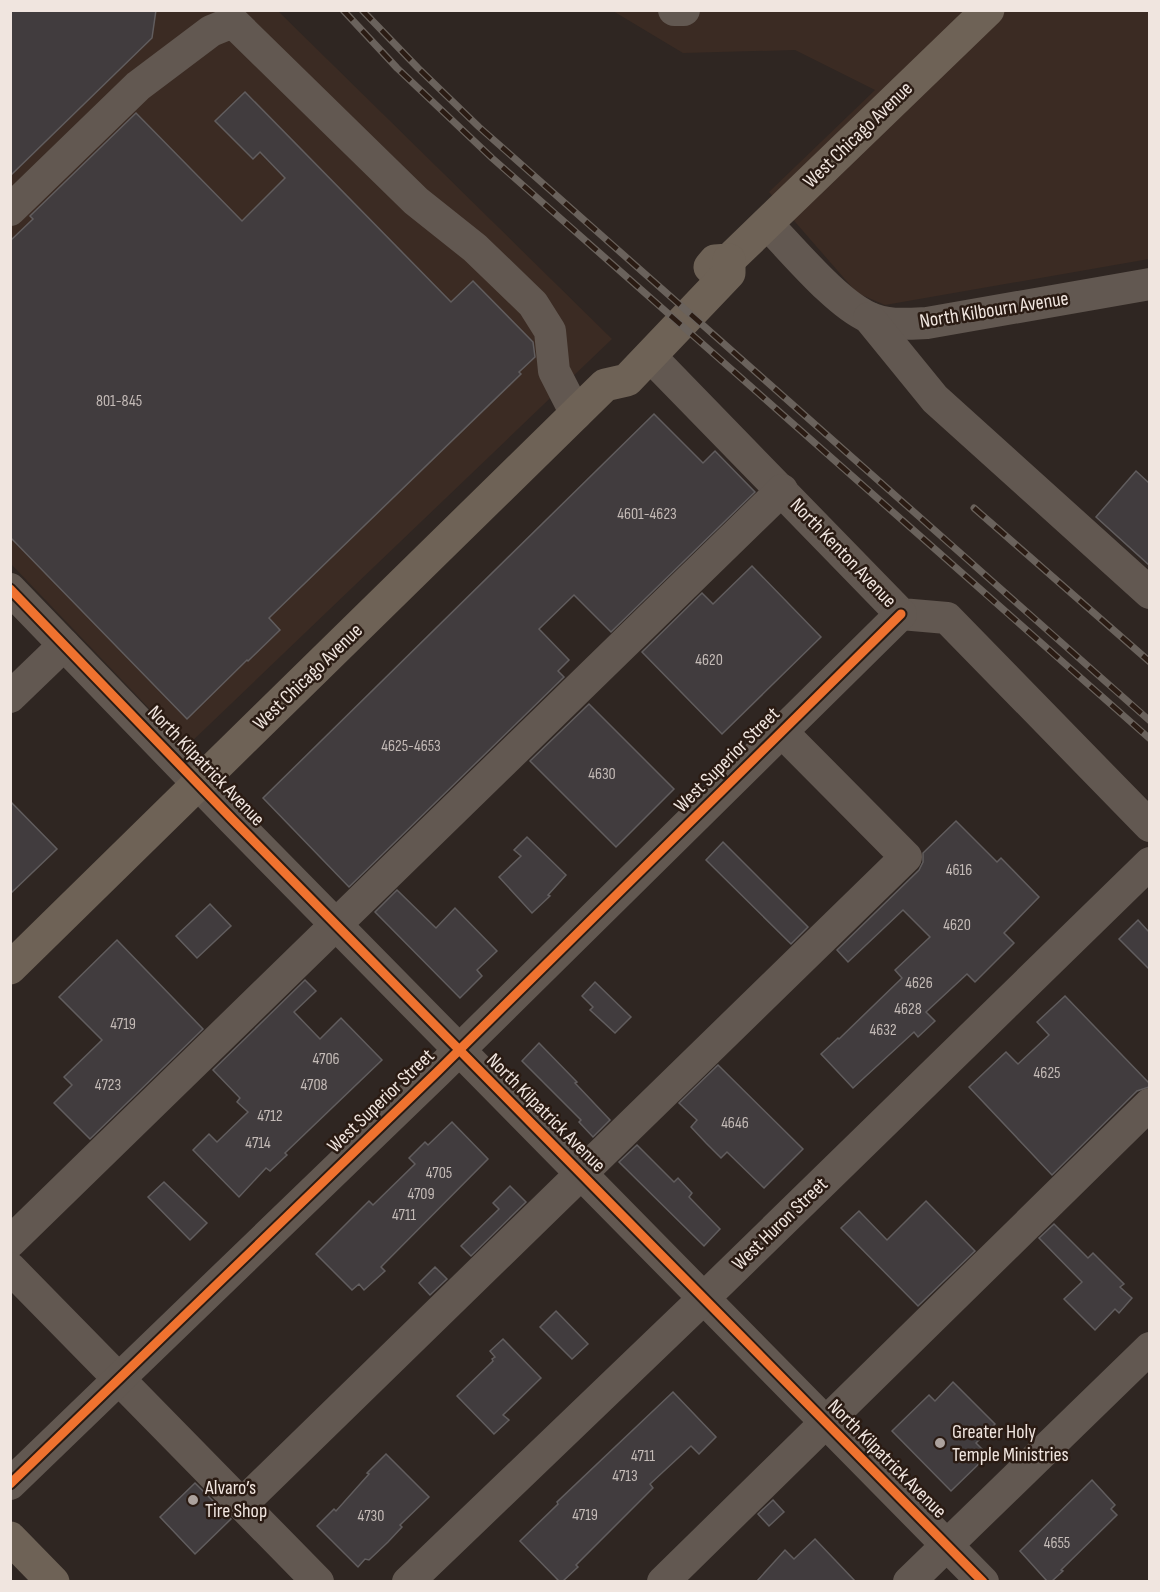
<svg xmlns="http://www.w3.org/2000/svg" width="1160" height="1592" viewBox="0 0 1160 1592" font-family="'Sofia Sans Condensed',sans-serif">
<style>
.industrial{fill:#3b2b23}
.building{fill:#413c3e;stroke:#615d5e;stroke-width:1.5}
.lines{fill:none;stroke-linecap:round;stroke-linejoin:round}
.minor{stroke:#625851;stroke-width:32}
.major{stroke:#6e6256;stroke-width:33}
.rail-casing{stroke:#6a625c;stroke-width:7}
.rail{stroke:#2a1b13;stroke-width:4.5;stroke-dasharray:14;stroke-linecap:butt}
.cycleway-casing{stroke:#2a1b13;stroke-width:13}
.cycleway{stroke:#ef722f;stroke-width:9}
.poi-dot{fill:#aca29d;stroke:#2a1b13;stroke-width:2}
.labels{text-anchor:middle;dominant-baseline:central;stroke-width:5;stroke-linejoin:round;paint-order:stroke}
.number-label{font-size:16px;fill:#c4bbb7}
.street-label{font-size:20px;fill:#f0e5df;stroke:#2a1b13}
.poi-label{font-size:20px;fill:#f0e5df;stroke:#2a1b13;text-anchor:start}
</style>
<rect width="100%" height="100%" fill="#2f2622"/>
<!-- industrial -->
<g class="industrial">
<polygon points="11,11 278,11 612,339 186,747 11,564"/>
<polygon points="613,11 1149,11 1149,259 885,305 857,293 769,192 875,90 795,50 683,53"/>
</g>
<!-- building -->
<g class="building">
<polygon points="10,10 156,10 152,38 10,176"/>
<polygon points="245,92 451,302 473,281 533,342 535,357 519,372 521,374 271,616 269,618 280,630 248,661 247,660 187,719 10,537 10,241 33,219 30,216 136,113 242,221 285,178 260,152 253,159 215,121"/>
<polygon points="654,414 703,463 715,451 755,492 611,632 574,595 539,629 569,660 558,671 564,677 349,887 263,798"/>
<polygon points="1136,471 1149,483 1149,565 1096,517"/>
<polygon points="752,566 821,637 722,734 642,652 702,593 713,604"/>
<polygon points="589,704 674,789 616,847 530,761"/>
<polygon points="10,801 57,849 10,894"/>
<polygon points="956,821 997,862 1001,858 1039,897 1004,933 1014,943 975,982 967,974 926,1012 935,1021 918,1037 914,1032 853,1088 821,1054 838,1038 839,1039 902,978 895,970 930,937 903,910 848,962 837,950 919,870 923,862 923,853"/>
<polygon points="527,837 566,875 548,895 550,896 532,913 499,877 521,856 514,850"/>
<polygon points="723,842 808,927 791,944 706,860"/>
<polygon points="397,890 436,928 455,908 497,951 477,970 482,976 460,998 375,912"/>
<polygon points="210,904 231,926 197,958 176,936"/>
<polygon points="1138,920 1149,932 1149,969 1119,939"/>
<polygon points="117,940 203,1029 90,1139 54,1103 72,1085 64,1077 102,1040 59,997"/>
<polygon points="305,980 316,991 294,1012 320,1039 341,1018 382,1060 285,1153 287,1155 270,1171 266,1168 239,1197 193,1150 209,1134 217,1142 248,1112 237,1102 240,1098 213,1070"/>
<polygon points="595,982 631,1017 615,1033 590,1010 593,1007 582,996"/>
<polygon points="1065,996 1149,1083 1149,1087 1137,1091 1052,1175 969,1087 1006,1052 1018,1064 1049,1035 1037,1022"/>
<polygon points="539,1043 577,1082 575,1083 610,1120 593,1137 579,1122 581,1120 522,1061"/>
<polygon points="718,1065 803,1149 764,1188 727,1152 721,1158 706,1143 691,1127 697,1120 679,1103"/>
<polygon points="452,1122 488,1159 381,1267 385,1271 364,1290 359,1284 352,1290 316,1254 369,1201 373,1205 415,1164 409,1158 425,1142 428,1145"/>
<polygon points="637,1145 674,1182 678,1178 692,1193 689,1197 720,1229 704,1246 619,1162"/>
<polygon points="164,1182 207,1223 190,1240 148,1197"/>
<polygon points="510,1186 526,1202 471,1256 461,1246 499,1209 493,1203"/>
<polygon points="926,1201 975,1251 918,1306 841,1228 859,1211 887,1240"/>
<polygon points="1054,1224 1088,1258 1093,1253 1124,1284 1120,1287 1132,1298 1119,1313 1115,1309 1095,1330 1064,1299 1082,1282 1039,1238"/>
<polygon points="435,1267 447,1279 430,1295 419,1283"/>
<polygon points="556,1311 588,1344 572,1359 540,1327"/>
<polygon points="503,1339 541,1378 503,1415 509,1420 494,1434 457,1396 493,1361 492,1359 495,1357 490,1351"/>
<polygon points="953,1382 995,1424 976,1443 988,1455 951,1491 892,1431 929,1395 935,1401"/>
<polygon points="673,1392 716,1437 699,1454 691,1446 650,1484 653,1488 576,1565 578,1567 563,1581 559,1581 520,1541 558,1504 557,1502"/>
<polygon points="386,1454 429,1497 400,1525 402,1527 388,1542 369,1560 365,1559 358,1567 317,1526 334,1509 336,1511 369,1474 367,1473"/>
<polygon points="1092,1480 1115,1505 1111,1509 1117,1515 1061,1570 1063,1571 1052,1581 1047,1581 1020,1551"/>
<polygon points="195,1483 231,1519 195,1554 160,1517"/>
<polygon points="773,1500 784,1512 769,1526 758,1514"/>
<polygon points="815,1539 855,1581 757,1581 785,1550 794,1559"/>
</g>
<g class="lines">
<!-- minor -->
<g class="minor">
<polyline points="674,10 684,10"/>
<polyline points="10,210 138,86 211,31 233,22 416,201 475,248 533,304 550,331 554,371 576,414"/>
<path d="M767 224C793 250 835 302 868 317 886 326 907 324 927 323L1150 284"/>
<polyline points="869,318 935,399 1150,593"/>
<polyline points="650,356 901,614 947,618 1150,826"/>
<polyline points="10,589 232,819 983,1582"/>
<polyline points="10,697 64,645"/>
<polyline points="10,1242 782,490"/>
<polyline points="10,1268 318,1582"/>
<polyline points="10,1484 437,1072 901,614"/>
<polyline points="242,1504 906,857 782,732"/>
<polyline points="408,1582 704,1298 1150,863"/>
<polyline points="663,1582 1150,1104"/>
<polyline points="909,1582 1150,1348"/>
</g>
<!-- major -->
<g class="major">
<polyline points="710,267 715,261 729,260 988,10"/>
<polyline points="10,968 605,385 627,380 729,273 729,260"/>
<polyline points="10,1538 53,1582"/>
</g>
<!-- rail casing -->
<g class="rail-casing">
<g id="rail">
<polyline points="343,10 397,68 492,158 1150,739"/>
<polyline points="362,10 418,68 479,127 1150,721"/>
<polyline points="974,508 1150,662"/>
</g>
</g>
<!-- rail -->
<use href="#rail" class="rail"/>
<!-- cycleway casing -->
<g class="cycleway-casing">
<g id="cycleway">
<polyline points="10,589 232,819 983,1582"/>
<polyline points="10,1484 437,1072 901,614"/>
</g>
</g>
<!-- cycleway -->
<use href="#cycleway" class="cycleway"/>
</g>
<!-- markers -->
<g class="poi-dot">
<circle cx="940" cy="1443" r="6"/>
<circle cx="193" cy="1500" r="6"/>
</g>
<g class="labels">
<!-- number labels -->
<g class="number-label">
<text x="119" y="401">801-845</text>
<text x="647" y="514">4601-4623</text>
<text x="709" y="660">4620</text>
<text x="411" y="746">4625-4653</text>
<text x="602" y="774">4630</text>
<text x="959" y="870">4616</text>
<text x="957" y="925">4620</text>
<text x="919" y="983">4626</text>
<text x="908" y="1009">4628</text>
<text x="123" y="1024">4719</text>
<text x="883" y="1030">4632</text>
<text x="326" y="1059">4706</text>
<text x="1047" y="1073">4625</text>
<text x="108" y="1085">4723</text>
<text x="314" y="1085">4708</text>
<text x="270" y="1116">4712</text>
<text x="735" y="1123">4646</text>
<text x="258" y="1143">4714</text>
<text x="439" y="1173">4705</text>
<text x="421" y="1194">4709</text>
<text x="404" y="1215">4711</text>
<text x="643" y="1456">4711</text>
<text x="625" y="1476">4713</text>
<text x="585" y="1515">4719</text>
<text x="371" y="1516">4730</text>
<text x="1057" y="1543">4655</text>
</g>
<!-- street labels -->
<g class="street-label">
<text transform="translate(858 135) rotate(-44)">West Chicago Avenue</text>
<text transform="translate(994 310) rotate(-9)">North Kilbourn Avenue</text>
<text transform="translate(843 553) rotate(46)">North Kenton Avenue</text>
<text transform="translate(308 677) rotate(-44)">West Chicago Avenue</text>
<text transform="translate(727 760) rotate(-45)">West Superior Street</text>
<text transform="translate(206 766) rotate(46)">North Kilpatrick Avenue</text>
<text transform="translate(381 1101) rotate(-44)">West Superior Street</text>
<text transform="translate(546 1113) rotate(45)">North Kilpatrick Avenue</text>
<text transform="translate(780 1224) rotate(-44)">West Huron Street</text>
<text transform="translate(887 1459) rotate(45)">North Kilpatrick Avenue</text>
</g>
<!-- poi labels -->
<g class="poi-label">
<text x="952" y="1432">Greater Holy<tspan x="952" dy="23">Temple Ministries</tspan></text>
<text x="205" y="1488">Alvaro’s<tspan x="205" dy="23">Tire Shop</tspan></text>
</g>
</g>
<!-- border -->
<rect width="1160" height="1592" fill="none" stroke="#f0e5df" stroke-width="24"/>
</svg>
